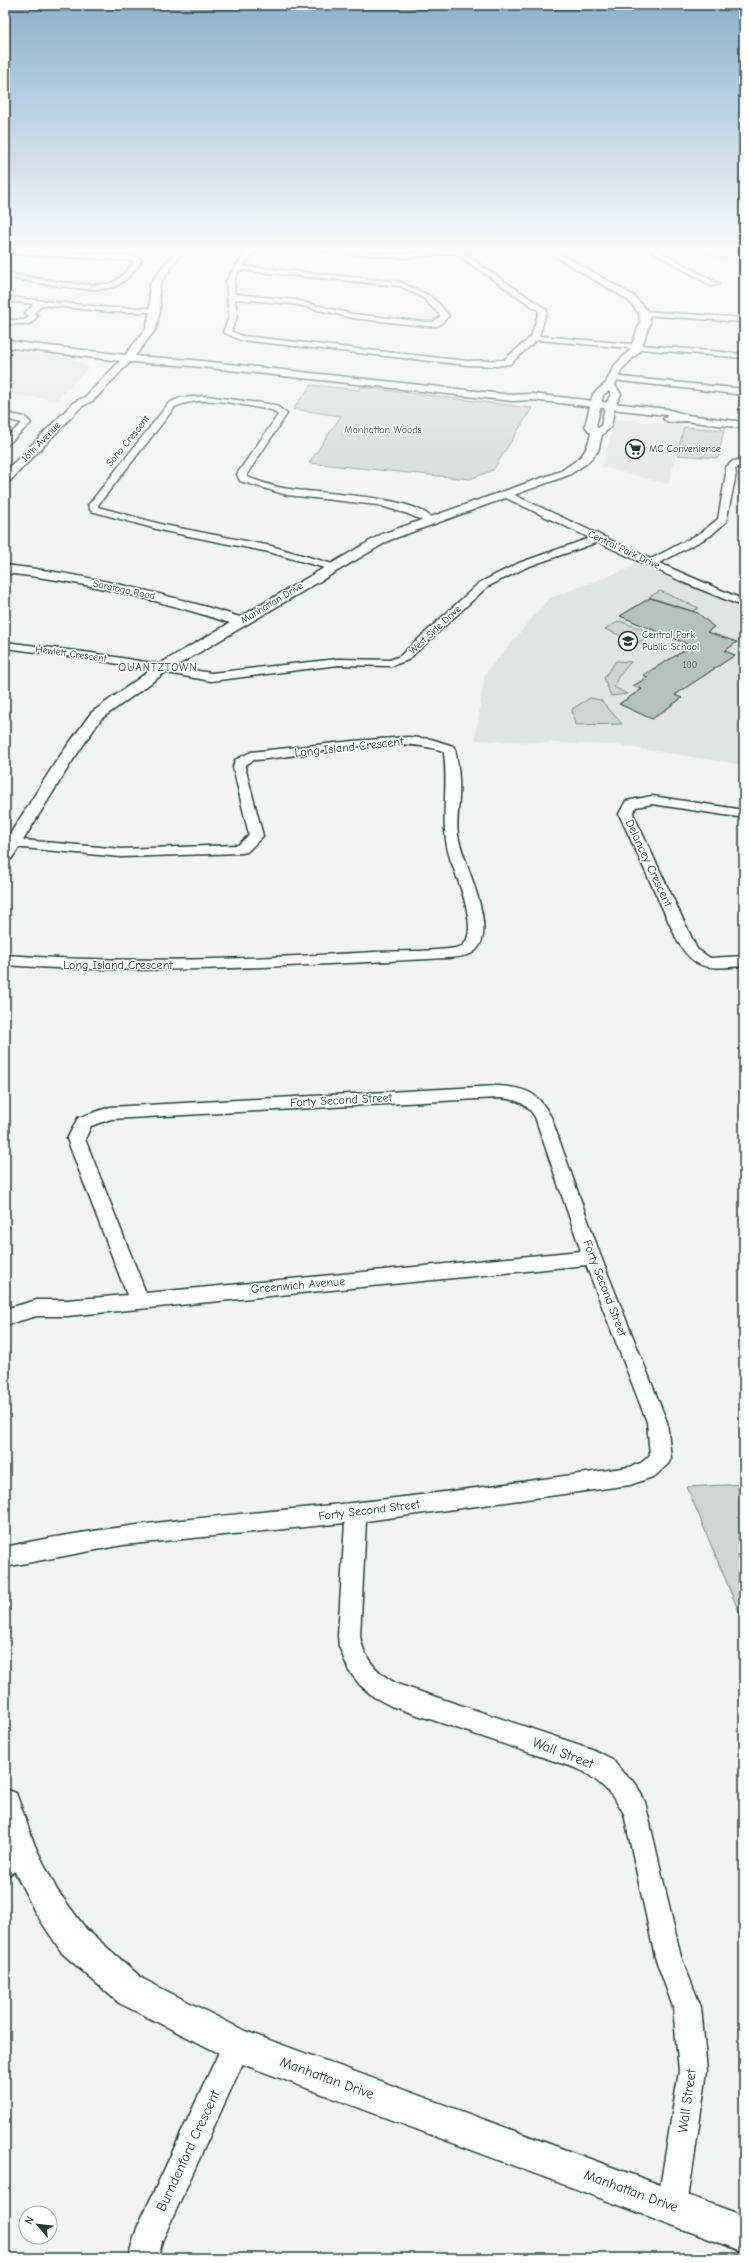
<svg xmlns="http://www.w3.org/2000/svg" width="749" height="2263" viewBox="0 0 749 2263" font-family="'Comic Neue',sans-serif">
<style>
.built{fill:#e0e4e3}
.green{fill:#ced5d3;stroke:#768984}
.building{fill:#b7c1bd;stroke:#1f3d34}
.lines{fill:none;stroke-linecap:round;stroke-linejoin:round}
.minor-casing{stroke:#1f3d34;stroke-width:3}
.tertiary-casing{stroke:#1f3d34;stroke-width:3}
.secondary-casing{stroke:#1f3d34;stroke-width:3}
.minor{fill:#fff;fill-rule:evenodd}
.tertiary{fill:#fff;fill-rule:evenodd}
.secondary{fill:#fff;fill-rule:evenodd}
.labels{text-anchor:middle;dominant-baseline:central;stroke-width:3;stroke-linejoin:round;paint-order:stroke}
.far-number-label{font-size:9px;fill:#455e56}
.far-park-label{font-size:10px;fill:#425b54;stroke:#fff}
.far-street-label{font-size:10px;fill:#1f3d34;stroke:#fff}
.far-poi-label{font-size:10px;fill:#1f3d34;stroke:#fff;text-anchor:start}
.far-neighbourhood-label{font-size:11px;letter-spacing:1px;fill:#1f3d34;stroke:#fff}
.street-label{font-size:12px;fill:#1f3d34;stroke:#fff}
.near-street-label{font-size:14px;fill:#1f3d34;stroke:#fff}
</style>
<rect width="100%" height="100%" fill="#f2f3f3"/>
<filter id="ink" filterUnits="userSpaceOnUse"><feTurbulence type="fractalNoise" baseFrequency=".025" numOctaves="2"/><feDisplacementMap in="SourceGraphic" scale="8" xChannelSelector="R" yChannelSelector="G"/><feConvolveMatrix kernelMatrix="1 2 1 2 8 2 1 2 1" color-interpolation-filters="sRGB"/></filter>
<g filter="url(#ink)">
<!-- built -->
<g class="built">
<polygon points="12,351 71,357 88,368 56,400 5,394 5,355"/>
<polygon points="615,419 678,424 684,427 668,484 602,467"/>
<polygon points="638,565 744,609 744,765 615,745 475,740 485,674 548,599"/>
</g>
<!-- green -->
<g class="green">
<polygon points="695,249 744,249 744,268 740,265"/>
<polygon points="311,385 359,390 361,387 532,408 493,470 470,479 309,463 341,416 293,409"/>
<polygon points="684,427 724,430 718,458 677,455"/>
<polygon points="660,591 699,608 692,611 649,597"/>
<polygon points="620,621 655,634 638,643 605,629"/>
<polygon points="616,661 631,662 618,677 614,687 627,694 611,696 604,678"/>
<polygon points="590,698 601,700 622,724 575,725 572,709"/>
<polygon points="744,1484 744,1624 687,1487"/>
</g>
<!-- building -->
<polygon class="building" points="650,598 698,613 714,627 707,632 737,642 725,651 735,655 675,695 682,698 652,719 619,704 642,689 633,686 648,677 643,675 692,646 620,616"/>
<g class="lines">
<!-- minor casing -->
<g class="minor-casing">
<g id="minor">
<path d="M5 249 134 256 142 260C136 269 127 281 116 286 93 295 31 281 5 277V273C27 276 95 291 113 282 122 278 128 268 135 261L5 253Z"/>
<path d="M251 249H258L242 266 401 282 428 295 439 304 449 316 438 326H426L352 318 294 304 235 299 237 317 231 331 242 336 467 361 504 360 531 337 539 311 455 253 404 258 322 251 319 249C347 248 376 255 405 254 431 253 456 249 482 249L463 253 547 310 539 336 744 354V358L537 340 510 364 497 366 467 365 240 340 223 332 229 317 226 281 235 267ZM239 270 400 286 423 298 441 316 433 322H426L352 314 294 300 235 294 234 281Z"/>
<polygon points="648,249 656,249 719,284 712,286"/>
<polygon points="5,297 111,308 155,308 159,310 155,312 111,312 42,305 34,313 38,316 30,324 5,324 5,320 25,320 29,316 25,313 34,304 5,301"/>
<polygon points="641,311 744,318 744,322 644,315 640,313"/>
<polygon points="610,376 744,389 744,395 613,380 610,380"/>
<path d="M206 396 275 405 287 414 247 474V477C261 482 274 487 289 489 320 494 414 495 434 520L429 523 408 514 378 505 287 495 240 481 237 474 278 415 272 410C243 406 203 393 175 407L98 505V507L164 525 271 546 336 565V569H328L269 552 164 531 91 511 88 505 90 503 169 403 180 398Z"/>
<polygon points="5,413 25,417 31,423 5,447 5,439 22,423 5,419"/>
<polygon points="744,459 744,465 735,469 736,474 726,522 710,536 659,563 744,600 744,607 685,583 598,542 527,567 487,587 408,660 391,666 338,665 211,681 91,659 5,648 5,642 91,653 211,673 338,659 390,660 400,656 479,583 519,563 590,538 502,496 502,492 508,492 651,559 702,532 718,519 726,474 725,468 733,461"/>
<path d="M408 737 431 739 453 746 455 749C458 764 460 779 459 795 459 808 456 821 458 835 462 862 500 930 475 951 468 957 456 957 448 958 300 965 153 976 5 965V955C129 964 251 959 375 952 393 951 449 952 462 946 481 932 456 876 450 858 439 824 449 789 444 754L443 751C389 733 311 756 254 760L245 765V767L263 836 247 852 242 853 121 857 12 847 5 843 12 839 121 849 238 845 249 835 233 767 235 760 251 752 353 741Z"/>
<path d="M652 796 744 810V818L652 804 636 807 633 814 697 949 710 958 744 956V966C711 968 697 973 678 942L619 814 626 801Z"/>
<path d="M497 1086C526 1088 537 1091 551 1117L601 1257 667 1422 671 1458 668 1464 655 1476 630 1485 366 1521 360 1636C364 1659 377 1673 397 1684L592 1749 612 1759 623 1773 636 1784 645 1802 681 1957 701 2007 707 2071 687 2206 682 2216 672 2221 662 2216 657 2206 679 2071 673 2007 655 1957 624 1814C615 1796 596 1777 578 1769L391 1706 374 1697 360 1685 349 1671 339 1646 338 1636 345 1523 123 1545 5 1567V1547C110 1524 216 1517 322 1506 425 1496 528 1481 630 1467L641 1463 650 1455 647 1422 586 1265 67 1316H37L5 1325V1309L37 1300H67L127 1295 67 1139 78 1118 110 1107ZM497 1098C515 1099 525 1101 535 1117L581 1251 146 1293 85 1139 91 1126 111 1119Z"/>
<polygon points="21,1840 30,1844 34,1853 30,1862 5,1877 5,1849"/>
<polygon points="237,2031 247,2035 251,2045 162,2241 158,2258 128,2258 137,2228 227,2035"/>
</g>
</g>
<!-- tertiary casing -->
<g class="tertiary-casing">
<g id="tertiary">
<path d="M543 249H553L634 296 649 313 650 323 640 351 622 369 615 385 621 394 615 406 611 427 602 435 598 451 587 463 569 475 390 540 166 672 101 719 71 763 14 855 11 859 5 860V842L55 763 91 713 156 666 230 623C156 599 82 581 5 573V565C85 574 163 593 240 617L382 534 561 471C580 458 585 457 591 434L585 426 593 394 606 383 614 366 630 350 640 323 639 313 628 300ZM609 391 611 394 605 406 601 426 598 428 596 426 603 395Z"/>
<polygon points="5,1789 16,1793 35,1846 57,1890 86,1929 143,1979 245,2031 744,2216 744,2252 237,2062 119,2003 62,1953 35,1912 5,1852"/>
</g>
</g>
<!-- secondary casing -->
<g class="secondary-casing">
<polygon id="secondary" points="177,249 185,249 161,282 159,289 160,310 156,329 135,356 192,360 512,395 532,394 667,409 687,415 744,422 744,428 685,421 669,422 663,419 668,416 665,415 532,400 512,401 192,366 130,362 94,400 81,407 9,482 5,483 5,472 73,403 86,396 120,361 13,348 5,345 5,339 15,342 125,355 146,329 150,310 149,289 151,282"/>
</g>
<!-- minor -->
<use href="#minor" class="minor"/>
<!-- tertiary -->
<use href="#tertiary" class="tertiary"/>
<!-- secondary -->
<use href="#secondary" class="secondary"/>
</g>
</g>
<!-- sky -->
<linearGradient id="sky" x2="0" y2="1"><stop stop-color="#8bb1cf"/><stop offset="0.44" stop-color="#f9fafa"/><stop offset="1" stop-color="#f9fafa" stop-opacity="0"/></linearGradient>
<rect width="749" height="566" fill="url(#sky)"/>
<!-- icons -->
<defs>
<g id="supermarket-ring" transform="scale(1)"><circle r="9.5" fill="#fff" stroke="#1f3d34" stroke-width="1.5"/><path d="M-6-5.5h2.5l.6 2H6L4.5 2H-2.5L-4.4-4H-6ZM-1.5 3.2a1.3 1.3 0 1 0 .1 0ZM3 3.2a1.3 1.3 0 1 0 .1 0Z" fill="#1f3d34"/></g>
<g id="school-ring" transform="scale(1)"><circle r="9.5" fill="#fff" stroke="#1f3d34" stroke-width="1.5"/><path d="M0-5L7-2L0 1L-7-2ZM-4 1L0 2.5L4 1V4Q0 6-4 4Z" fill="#1f3d34"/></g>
</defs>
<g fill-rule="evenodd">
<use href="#supermarket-ring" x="635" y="449"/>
<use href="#school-ring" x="628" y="641"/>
</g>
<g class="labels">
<!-- far-number labels -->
<g class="far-number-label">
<text x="690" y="665">100</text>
</g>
<!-- far-park labels -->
<g class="far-park-label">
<text x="383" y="430">Manhattan Woods</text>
</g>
<!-- far-street labels -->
<g class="far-street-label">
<text transform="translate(128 441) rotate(-51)">Soho Crescent</text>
<text transform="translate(41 442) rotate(-46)">16th Avenue</text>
<text transform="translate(624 550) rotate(25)">Central Park Drive</text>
<text transform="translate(124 590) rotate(12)">Saratoga Road</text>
<text transform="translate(272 603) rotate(-31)">Manhattan Drive</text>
<text transform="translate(435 630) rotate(-43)">West Side Drive</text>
<text transform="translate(71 654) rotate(8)">Hewlett Crescent</text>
</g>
<!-- far-poi labels -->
<g class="far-poi-label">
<text x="649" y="449">MC Convenience</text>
<text x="642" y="635">Central Park<tspan x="642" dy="12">Public School</tspan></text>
</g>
<!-- far-neighbourhood labels -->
<g class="far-neighbourhood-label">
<text x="158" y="667">QUANTZTOWN</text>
</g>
<!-- street labels -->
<g class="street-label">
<text transform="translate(349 747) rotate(-6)">Long Island Crescent</text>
<text transform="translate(649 863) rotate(65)">Delancey Crescent</text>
<text x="118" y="965">Long Island Crescent</text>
<text transform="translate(341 1100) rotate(-3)">Forty Second Street</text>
<text transform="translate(298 1285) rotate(-5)">Greenwich Avenue</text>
<text transform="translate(605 1288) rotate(69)">Forty Second Street</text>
<text transform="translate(369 1510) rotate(-7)">Forty Second Street</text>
</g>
<!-- near-street labels -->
<g class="near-street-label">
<text transform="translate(563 1753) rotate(21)">Wall Street</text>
<text transform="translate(327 2078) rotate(20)">Manhattan Drive</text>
<text transform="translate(687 2101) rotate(-82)">Wall Street</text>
<text transform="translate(188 2151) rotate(-65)">Burndenford Crescent</text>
<text transform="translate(631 2191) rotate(20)">Manhattan Drive</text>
</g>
</g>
<!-- margin -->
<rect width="749" height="2263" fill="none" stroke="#fff" stroke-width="20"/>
<rect x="10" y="10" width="729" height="2243" fill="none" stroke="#1f3d34" stroke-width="1.5" filter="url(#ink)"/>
<!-- north arrow -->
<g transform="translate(38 2225) rotate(298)"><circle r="19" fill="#ffffff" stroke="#a5b1ae"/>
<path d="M0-3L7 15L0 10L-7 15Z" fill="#1f3d34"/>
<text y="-6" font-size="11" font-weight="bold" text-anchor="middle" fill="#1f3d34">N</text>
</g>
</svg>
